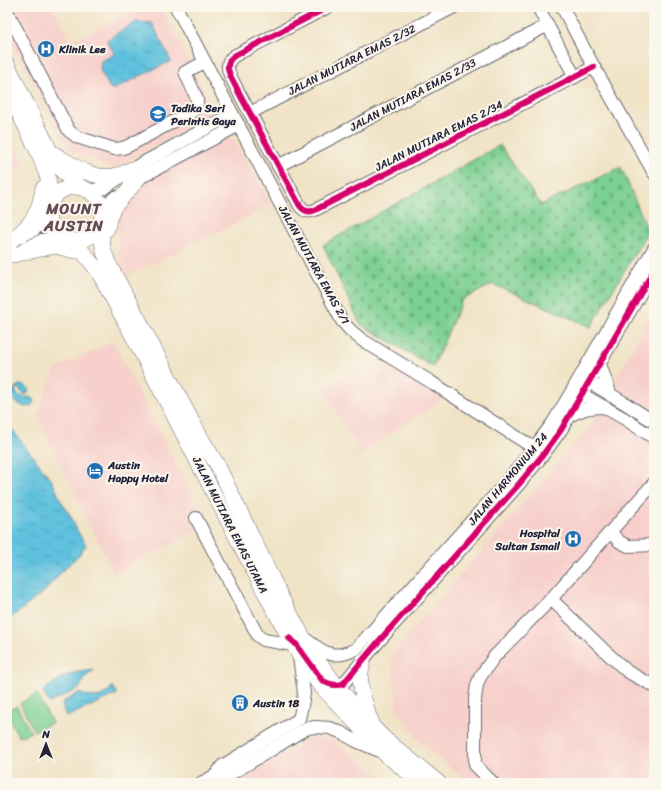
<svg xmlns="http://www.w3.org/2000/svg" width="661" height="790" viewBox="0 0 661 790" font-family="Sriracha,sans-serif">
<style>
.built{fill:#f7d0cb}
.cemetery{fill:url(#cemetery-stones);stroke:#507967}
.garden{fill:#7dd093;stroke:#507967}
.water{fill:url(#water-ripples);stroke:#40728c}
.lines{fill:none;stroke-linecap:round;stroke-linejoin:round}
.minor-casing{stroke:#6a666c;stroke-width:14}
.major-casing{stroke:#6a666c;stroke-width:16}
.minor{stroke:#fff;stroke-width:12}
.major{stroke:#fff;stroke-width:15}
.cycleway-casing{stroke:#fbf7ec;stroke-width:8}
.cycleway{stroke:#d6006c;stroke-width:6}
.labels{text-anchor:middle;dominant-baseline:central;stroke-width:4;stroke-linejoin:round;paint-order:stroke}
.poi-label{font-size:11px;font-weight:bold;fill:#22223b;stroke:#fbf7ec;text-anchor:start}
.street-label{font-size:11px;fill:#22223b;stroke:#fbf7ec}
.district-label{font-size:15px;font-weight:bold;letter-spacing:1px;fill:#624a56;stroke:#fbf7ec}
</style>
<defs>
<pattern id="cemetery-stones" width="16" height="16" patternUnits="userSpaceOnUse"><rect width="16" height="16" fill="#7dd093"/><path d="M2 7V4a2 2 0 0 1 4 0v3zM10 15v-3a2 2 0 0 1 4 0v3z" fill="#6cb280"/></pattern>
<pattern id="water-ripples" width="26" height="14" patternUnits="userSpaceOnUse"><rect width="26" height="14" fill="#5fc1dd"/><path d="M2 4q2-2 4 0t4 0M15 11q2-2 4 0t4 0" fill="none" stroke="#4e9cb4"/></pattern>
</defs>
<rect width="100%" height="100%" fill="#fbf7ec"/>
<filter id="ink" filterUnits="userSpaceOnUse"><feTurbulence type="fractalNoise" baseFrequency=".025" numOctaves="2"/><feDisplacementMap in="SourceGraphic" scale="8" xChannelSelector="R" yChannelSelector="G"/><feConvolveMatrix kernelMatrix="1 2 1 2 8 2 1 2 1" color-interpolation-filters="sRGB"/></filter>
<filter id="wash" filterUnits="userSpaceOnUse"><feTurbulence type="fractalNoise" baseFrequency=".012" numOctaves="4" result="noise"/><feDisplacementMap in="SourceGraphic" scale="16" xChannelSelector="R" yChannelSelector="G"/><feGaussianBlur stdDeviation="0.9" result="paint"/><feColorMatrix in="noise" values="0 0 0 0 0 0 0 0 0 0 0 0 0 0 0 0 0 1.4 0 .05"/><feComposite in="paint" operator="in"/></filter>
<g filter="url(#wash)">
<rect width="100%" height="100%" fill="#f0e3c6"/>
<!-- built -->
<g class="built">
<polygon points="7,7 53,7 71,41 141,7 162,7 213,108 211,115 113,169 67,147 7,34"/>
<polygon points="7,131 25,165 18,169 7,209"/>
<polygon points="232,137 272,205 127,276 119,260 117,211 148,177"/>
<polygon points="654,308 654,783 469,783 422,744 397,710 392,654 592,423"/>
<polygon points="113,342 207,525 114,574 37,416 55,369"/>
<polygon points="377,359 444,398 361,454 323,388"/>
<polygon points="311,737 331,738 389,783 235,783"/>
</g>
<!-- cemetery -->
<polygon class="cemetery" points="500,145 541,205 621,167 648,231 591,327 493,284 462,300 433,367 360,324 323,245"/>
<!-- garden -->
<g class="garden">
<polygon points="37,694 52,723 34,731 20,703"/>
<polygon points="17,706 31,732 19,737 7,715 7,711"/>
</g>
<!-- water -->
<g class="water">
<polygon points="136,22 152,23 171,61 114,89 112,89 110,88 100,70 101,61 113,55 114,53 107,41 108,39"/>
<path d="M19 385 26 386 29 389V390L27 394C21 395 22 390 18 388L16 389 15 392C21 397 22 398 29 397L33 399C34 402 33 404 31 406L24 407 14 401C13 395 12 388 19 385Z"/>
<polygon points="7,423 52,481 60,499 71,517 79,534 86,545 79,555 63,570 45,591 12,617 7,619"/>
<path d="M95 670C88 674 82 679 80 688L49 703 43 691C53 683 65 674 79 672 84 671 90 671 95 670Z"/>
<path d="M113 686 117 694 66 717 63 708V702L79 693C93 699 102 699 113 686Z"/>
</g>
</g>
<g filter="url(#ink)">
<g class="lines">
<!-- minor casing -->
<g class="minor-casing">
<g id="minor">
<polyline points="176,7 342,321 351,331 362,340 431,382 534,448"/>
<path d="M328 7 234 56C221 65 232 78 237 89L300 206C304 211 309 213 315 210L594 67"/>
<polyline points="538,7 575,77"/>
<polyline points="562,7 594,67 654,173"/>
<polyline points="7,11 69,131 77,137 114,149 123,148 130,145 193,111 197,104 197,99 185,72 205,62"/>
<polyline points="250,113 454,7"/>
<polyline points="278,166 548,25"/>
<polyline points="130,183 239,125"/>
<polyline points="89,191 104,188 109,185 132,169 232,114"/>
<polyline points="102,212 109,202 115,197"/>
<polyline points="18,238 34,230 41,223 48,214"/>
<polyline points="22,250 42,240 61,237"/>
<polyline points="600,364 611,396"/>
<polyline points="583,378 623,402 654,422"/>
<polyline points="576,391 625,419 654,438"/>
<path d="M569 416C584 409 588 407 604 407"/>
<polyline points="654,483 610,532 551,599 607,653 628,672 654,686"/>
<polyline points="196,518 258,636 264,640 293,645"/>
<polyline points="610,532 620,542 628,546 654,545"/>
<path d="M307 640C325 654 335 660 356 649L504 485 534 448 552 424 573 389 654 248"/>
<polyline points="328,683 336,685 343,684 379,641 519,484 542,456 561,430 569,416 654,270"/>
<polyline points="216,775 227,776 266,753 300,732 308,728 316,727 330,728 340,732 356,741 382,752"/>
<polyline points="201,783 216,775 222,766 299,719 302,706 304,693 299,657"/>
<polyline points="493,783 475,765 475,699 477,685 480,677 494,657 551,599"/>
</g>
</g>
<!-- major casing -->
<g class="major-casing">
<g id="major">
<polyline points="7,64 58,167 68,177 82,188"/>
<polyline points="7,89 38,152 48,178 51,200"/>
<path d="M54 154C75 166 95 183 121 174 125 173 128 170 132 169"/>
<circle cx="75" cy="214" r="27"/>
<polyline points="101,221 102,240 104,252 110,266 141,324 177,393 201,438 218,466 284,603 308,646 316,658 336,685 371,725 385,739 439,783"/>
<polyline points="107,229 109,219 113,208 138,179"/>
<polyline points="74,241 98,271 137,344 272,606 304,664 319,684 385,754 421,783"/>
<path d="M10 242C16 236 23 231 29 224 37 215 41 201 43 188"/>
<polyline points="13,255 55,246 75,251"/>
<path d="M363 661C359 678 360 689 366 705 367 710 368 716 371 720"/>
</g>
</g>
<!-- minor -->
<use href="#minor" class="minor"/>
<!-- major -->
<use href="#major" class="major"/>
<!-- cycleway casing -->
<g class="cycleway-casing">
<g id="cycleway">
<path d="M328 7 234 56C221 65 232 78 237 89L300 206C304 211 309 213 315 210L594 67"/>
<path d="M289 638 296 644 322 680C329 685 336 686 343 684L379 641 519 484 542 456 561 430 569 416 654 270"/>
</g>
</g>
<!-- cycleway -->
<use href="#cycleway" class="cycleway"/>
</g>
</g>
<!-- icons -->
<defs>
<g id="hospital-disc" transform="scale(0.9)"><circle r="9.5" fill="#1f6fb2" stroke="#fbf7ec"/><path d="M-5-5h3v3.5h4V-5h3V5h-3V1.5h-4V5h-3Z" fill="#fff"/></g>
<g id="school-disc" transform="scale(0.9)"><circle r="9.5" fill="#1f6fb2" stroke="#fbf7ec"/><path d="M0-5L7-2L0 1L-7-2ZM-4 1L0 2.5L4 1V4Q0 6-4 4Z" fill="#fff"/></g>
<g id="hotel-disc" transform="scale(0.9)"><circle r="9.5" fill="#1f6fb2" stroke="#fbf7ec"/><path d="M-6-4.5h1.5V1H6V5H4.5V3h-9V5H-6ZM-4 0a1.8 1.8 0 1 1 3.6 0ZM.5 0V-2.5h3Q6-2.5 6 0Z" fill="#fff"/></g>
<g id="building-disc" transform="scale(0.9)"><circle r="9.5" fill="#1f6fb2" stroke="#fbf7ec"/><path d="M-4-6H4V6H1V3H-1V6H-4ZM-2.5-4.3h1.7v1.8h-1.7ZM.8-4.3h1.7v1.8H.8ZM-2.5-1h1.7V.8h-1.7ZM.8-1h1.7V.8H.8Z" fill="#fff"/></g>
</defs>
<g fill-rule="evenodd">
<use href="#hospital-disc" x="46" y="49"/>
<use href="#school-disc" x="158" y="114"/>
<use href="#hotel-disc" x="95" y="471"/>
<use href="#hospital-disc" x="573" y="539"/>
<use href="#building-disc" x="240" y="703"/>
</g>
<g class="labels">
<!-- poi labels -->
<g class="poi-label">
<text x="59" y="49">Klinik Lee</text>
<text x="171" y="108">Tadika Seri<tspan x="171" dy="13">Perintis Gaya</tspan></text>
<text x="108" y="465">Austin<tspan x="108" dy="13">Happy Hotel</tspan></text>
<text x="560" y="533" text-anchor="end">Hospital<tspan x="560" dy="13">Sultan Ismail</tspan></text>
<text x="253" y="703">Austin 18</text>
</g>
<!-- street labels -->
<g class="street-label">
<text transform="translate(352 60) rotate(-27)">JALAN MUTIARA EMAS 2/32</text>
<text transform="translate(413 95) rotate(-28)">JALAN MUTIARA EMAS 2/33</text>
<text transform="translate(439 136) rotate(-27)">JALAN MUTIARA EMAS 2/34</text>
<text transform="translate(314 265) rotate(61)">JALAN MUTIARA EMAS 2/1</text>
<text transform="translate(508 479) rotate(-50)">JALAN HARMONIUM 24</text>
<text transform="translate(230 525) rotate(63)">JALAN MUTIARA EMAS UTAMA</text>
</g>
<!-- district labels -->
<g class="district-label">
<text x="74" y="209">MOUNT<tspan x="74" dy="17">AUSTIN</tspan></text>
</g>
</g>
<!-- margin -->
<rect width="661" height="790" fill="none" stroke="#fbf7ec" stroke-width="24"/>
<!-- north arrow -->
<g transform="translate(46 744)" stroke="#fbf7ec" stroke-width="3" paint-order="stroke">
<path d="M0-3L7 15L0 10L-7 15Z" fill="#22223b"/>
<text y="-6" font-size="11" font-weight="bold" text-anchor="middle" fill="#22223b">N</text>
</g>
</svg>
